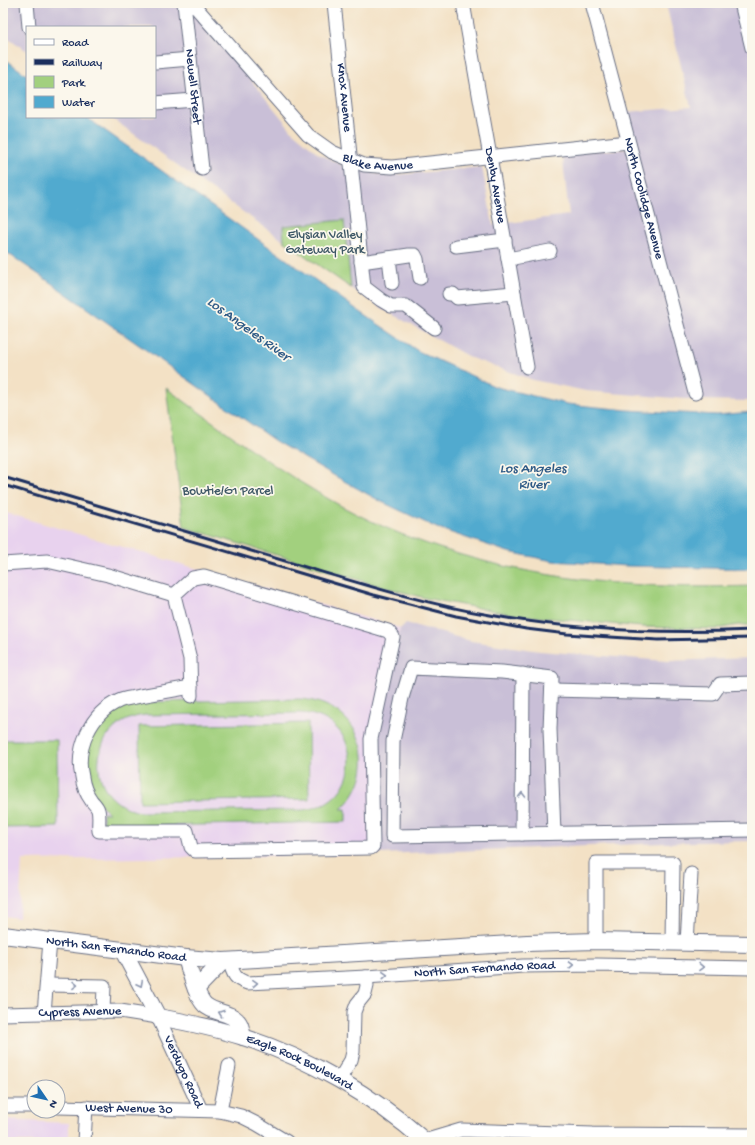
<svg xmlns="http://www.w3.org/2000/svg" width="755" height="1145" viewBox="0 0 755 1145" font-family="'Gochi Hand',sans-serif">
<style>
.built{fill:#e8d2ee}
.industrial{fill:#c9bfd7}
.green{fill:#a2d07e;stroke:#5e806e;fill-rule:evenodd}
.water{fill:#51aacf;stroke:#366c96}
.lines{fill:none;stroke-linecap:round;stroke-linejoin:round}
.minor-casing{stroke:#676d82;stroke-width:15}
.major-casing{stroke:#676d82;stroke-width:18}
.minor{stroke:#fff;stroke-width:13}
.major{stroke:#fff;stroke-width:16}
.rail{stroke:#1b2f5e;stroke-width:3}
.oneway{stroke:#8d97ae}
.labels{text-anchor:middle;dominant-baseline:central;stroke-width:3.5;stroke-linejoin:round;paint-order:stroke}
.street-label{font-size:13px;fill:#1b2f5e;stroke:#fbf7ec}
.park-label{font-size:13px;fill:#3d5766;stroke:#fbf7ec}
.water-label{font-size:14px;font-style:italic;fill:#2e5a86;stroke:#fbf7ec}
</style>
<rect width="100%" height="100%" fill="#fbf7ec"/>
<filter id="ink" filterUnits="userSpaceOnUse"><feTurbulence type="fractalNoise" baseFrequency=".025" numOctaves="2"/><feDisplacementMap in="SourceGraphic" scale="8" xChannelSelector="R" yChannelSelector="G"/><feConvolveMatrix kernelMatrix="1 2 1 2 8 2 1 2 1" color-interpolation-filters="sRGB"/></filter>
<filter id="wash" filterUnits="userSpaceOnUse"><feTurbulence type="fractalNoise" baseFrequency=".012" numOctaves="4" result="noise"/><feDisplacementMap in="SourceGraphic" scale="16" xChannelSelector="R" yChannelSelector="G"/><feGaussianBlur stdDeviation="0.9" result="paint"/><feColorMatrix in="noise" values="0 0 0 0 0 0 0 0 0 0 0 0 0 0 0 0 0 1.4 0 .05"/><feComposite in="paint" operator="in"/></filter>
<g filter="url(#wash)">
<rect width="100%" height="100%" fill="#f3e1c5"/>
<!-- built -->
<g class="built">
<polygon points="3,512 400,628 377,740 380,854 22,860 19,918 3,916"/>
<polygon points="3,1120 69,1123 69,1142 3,1142"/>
</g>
<!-- industrial -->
<g class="industrial">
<polygon points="3,3 184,3 211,31 293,132 319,154 344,166 385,176 482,167 493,225 569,215 562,152 634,149 626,112 691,107 666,4 677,3 744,3 752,36 752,401 699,400 586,391 533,380 471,358 390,313 351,288 344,220 283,226 284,241 110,117 155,117 155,27 27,27 27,51 3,34"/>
<polygon points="406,623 471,641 540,651 667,661 752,658 752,841 693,842 380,854 377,740 400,629"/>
</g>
<!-- green -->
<g class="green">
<polygon points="344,220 351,288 284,241 283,226"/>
<path d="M166 388C223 429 279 472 341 506 468 574 610 591 752 586V625H738L716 629 642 627 517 615 462 605 425 598 376 585 184 527Z"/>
<path d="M300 699C360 703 385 768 341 809H346V822L103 827V813H109L97 801 86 775 88 746 96 728 110 714 127 705 136 703 146 702ZM301 713C366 717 366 804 302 810L140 812C81 800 87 720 146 715Z"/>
<polygon points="308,723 309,799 140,802 139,726"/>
<polygon points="3,740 57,740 58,827 3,828"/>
</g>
<!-- water -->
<polygon class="water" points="3,58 27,75 27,117 86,117 359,311 418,351 496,387 567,404 627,410 717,415 752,412 752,569 627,566 553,561 508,552 437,528 380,501 335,476 275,441 51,283 3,250"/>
</g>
<g filter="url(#ink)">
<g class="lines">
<!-- minor casing -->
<g class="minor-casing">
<g id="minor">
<polyline points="27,3 29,27"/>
<path id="s1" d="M184 3 202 169"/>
<path id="s2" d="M192 3 308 135 332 152 351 160 364 165 392 167 628 142"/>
<path id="s3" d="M334 3 364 287 381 300 391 306H406L434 328"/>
<path id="s4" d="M463 3 527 367"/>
<path id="s5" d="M592 3 695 393"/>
<polyline points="741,3 752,48"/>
<polyline points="155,62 190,59"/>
<polyline points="155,103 194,100"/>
<polyline points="456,246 505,240"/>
<polyline points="389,258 392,283"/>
<polyline points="508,259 550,251"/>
<polyline points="361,262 409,255 415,255 417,259 420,278"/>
<polyline points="449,294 453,294 457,298 514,293"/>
<polyline points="3,564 47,561 108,575 174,595 190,659 191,696"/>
<path d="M174 595 193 578 204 576 388 631 393 637 371 739 373 846 371 848 195 851 191 847 187 831H99C98 825 100 816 98 810 97 806 93 803 91 800 86 793 83 785 82 777 75 748 91 713 119 701 125 698 133 698 140 696 157 693 174 690 191 687"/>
<polyline points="552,690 713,694 720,684 752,683"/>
<polyline points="554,833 550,729 552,678 502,672 411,668 402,698 393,741 392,836 752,830"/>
<polyline points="522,834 523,674"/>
<polyline points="596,941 596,863 673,863 672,943"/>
<polyline points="687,943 691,874"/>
<path id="s6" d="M229 961C234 974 233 978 247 983L366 977 523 966 597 965 752 968"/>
<polyline points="47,985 104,986 103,1012"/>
<polyline points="44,1013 50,941"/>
<path id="s7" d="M3 1014 120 1011 158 1017 201 1110"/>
<polyline points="339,1080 351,1060 353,1052 354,1012 357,1004 365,994 367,986 366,977"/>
<polyline points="3,1106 34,1106"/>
<path id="s8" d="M58 1107 220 1111 241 1116 257 1124 287 1142"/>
<polyline points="220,1111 229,1066"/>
<polyline points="424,1141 461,1130 593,1134 752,1135"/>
<polyline points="84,1142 86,1107"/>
</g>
</g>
<!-- major casing -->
<g class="major-casing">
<g id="major">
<path id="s9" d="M3 935 186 958 223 961 527 943 596 941 752 944"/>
<path id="s10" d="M123 951 158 1017C186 1022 215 1028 243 1037 309 1058 374 1096 426 1142"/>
<path d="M186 958C190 971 196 996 205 1005 215 1014 234 1012 240 1025 241 1028 242 1033 243 1037"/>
<polyline points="196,989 223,961"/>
</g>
</g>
<!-- minor -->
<use href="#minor" class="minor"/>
<!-- major -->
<use href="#major" class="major"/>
<!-- rail -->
<g class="rail">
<path d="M3 477C97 505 191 533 285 561 353 581 420 603 490 615 577 631 664 634 752 630"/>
<polyline points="3,485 374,595 456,616 526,629 567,634 610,637 658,640 752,638"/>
</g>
</g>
<!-- one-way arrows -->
<defs><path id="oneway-chevron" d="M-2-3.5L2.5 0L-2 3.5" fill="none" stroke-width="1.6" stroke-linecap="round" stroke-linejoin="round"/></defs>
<g class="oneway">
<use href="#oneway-chevron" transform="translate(522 795) rotate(-90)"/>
<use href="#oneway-chevron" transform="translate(571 965) rotate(-1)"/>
<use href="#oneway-chevron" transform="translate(701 967) rotate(1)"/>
<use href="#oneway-chevron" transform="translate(385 975) rotate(-4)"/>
<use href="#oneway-chevron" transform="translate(255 983) rotate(-3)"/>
<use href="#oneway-chevron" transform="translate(140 984) rotate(63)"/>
<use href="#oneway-chevron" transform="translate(75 985) rotate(1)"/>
<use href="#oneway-chevron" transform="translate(221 1013) rotate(-160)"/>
</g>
</g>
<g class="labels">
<!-- street labels -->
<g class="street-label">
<text stroke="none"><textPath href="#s1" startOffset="84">Newell Street</textPath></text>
<text stroke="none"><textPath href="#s3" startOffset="95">Knox Avenue</textPath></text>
<text stroke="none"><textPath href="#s2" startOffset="253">Blake Avenue</textPath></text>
<text stroke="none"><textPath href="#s4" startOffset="185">Denby Avenue</textPath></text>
<text stroke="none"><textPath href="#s5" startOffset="202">North Coolidge Avenue</textPath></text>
<text stroke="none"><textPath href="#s9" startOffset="114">North San Fernando Road</textPath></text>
<text stroke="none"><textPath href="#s6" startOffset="268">North San Fernando Road</textPath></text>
<text stroke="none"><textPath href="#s7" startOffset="77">Cypress Avenue</textPath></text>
<text stroke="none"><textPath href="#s10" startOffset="224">Eagle Rock Boulevard</textPath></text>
<text stroke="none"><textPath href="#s7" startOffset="216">Verdugo Road</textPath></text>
<text stroke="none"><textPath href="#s8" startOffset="71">West Avenue 30</textPath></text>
</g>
<!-- park labels -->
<g class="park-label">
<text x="325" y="235">Elysian Valley<tspan x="325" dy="15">Gateway Park</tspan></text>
<text x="228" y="491">Bowtie/G1 Parcel</text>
</g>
<!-- water labels -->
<g class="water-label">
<text transform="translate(248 330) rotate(36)">Los Angeles River</text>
<text x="533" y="469">Los Angeles<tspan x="533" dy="16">River</tspan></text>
</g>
</g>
<!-- margin -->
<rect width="755" height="1145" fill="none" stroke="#fbf7ec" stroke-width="16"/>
<!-- legend -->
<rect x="26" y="26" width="130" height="92" fill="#fbf7ec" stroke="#a1a7b3"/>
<rect x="34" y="39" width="20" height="6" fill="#ffffff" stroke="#a1a7b3"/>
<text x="62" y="46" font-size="12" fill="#1b2f5e">Road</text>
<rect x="34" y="59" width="20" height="6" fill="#1b2f5e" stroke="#a1a7b3"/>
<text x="62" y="66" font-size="12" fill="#1b2f5e">Railway</text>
<rect x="34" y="76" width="20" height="12" fill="#a2d07e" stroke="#a1a7b3"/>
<text x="62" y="86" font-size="12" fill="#1b2f5e">Park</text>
<rect x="34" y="96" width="20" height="12" fill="#51aacf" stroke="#a1a7b3"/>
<text x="62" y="106" font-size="12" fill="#1b2f5e">Water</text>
<!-- north arrow -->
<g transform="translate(46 1099) rotate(124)"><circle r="19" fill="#fbf7ec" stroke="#a1a7b3"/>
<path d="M0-3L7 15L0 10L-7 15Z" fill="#1f6fb2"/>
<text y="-6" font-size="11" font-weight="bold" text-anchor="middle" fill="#1b2f5e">N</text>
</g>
</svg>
